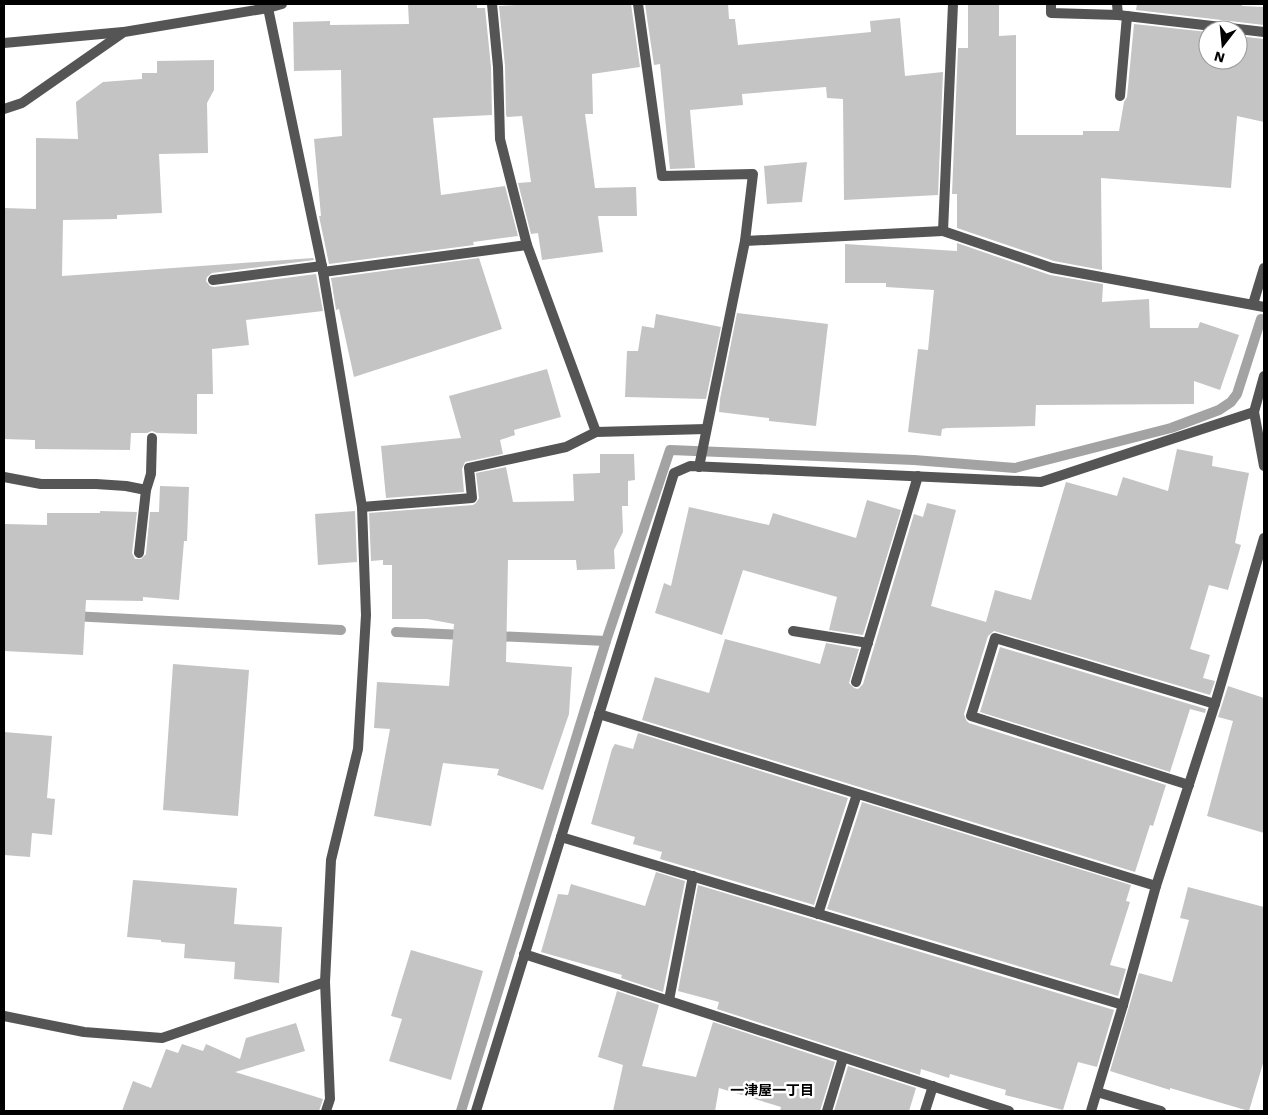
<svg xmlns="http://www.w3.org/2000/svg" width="1268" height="1115" viewBox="0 0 1268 1115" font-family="'Work Sans','Noto Sans JP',sans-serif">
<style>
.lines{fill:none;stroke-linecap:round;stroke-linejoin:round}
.stream{stroke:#a3a3a3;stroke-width:10}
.building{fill:#c4c4c4}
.service{stroke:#555;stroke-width:10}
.minor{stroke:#555;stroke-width:10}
.labels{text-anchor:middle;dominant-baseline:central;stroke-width:5;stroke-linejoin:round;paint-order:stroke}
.neighbourhood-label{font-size:14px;font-weight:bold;fill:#000;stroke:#fff}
</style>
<rect width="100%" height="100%" fill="#fff"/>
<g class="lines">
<!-- stream -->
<g class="stream">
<polyline points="72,616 341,630"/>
<polyline points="396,632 465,635"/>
<polyline points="495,636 606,641"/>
<polyline points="461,1111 606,641 670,450 914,460 1015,468 1171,428 1219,410 1231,402 1237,394 1261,319"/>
</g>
</g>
<!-- building -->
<g class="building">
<polygon points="408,4 477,4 477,8 485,8 491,67 492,115 433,118 441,195 505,186 518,236 473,242 474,245 329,264 319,216 321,216 314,139 342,136 341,70 294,71 293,22 330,21 330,25 409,24"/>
<polygon points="529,4 631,4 640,67 592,74 593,114 585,114 595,188 636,187 637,216 598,216 603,252 542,260 538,233 531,234 518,183 531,182 522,116 507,117 506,115 505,66 499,6"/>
<polygon points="645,4 728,4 729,19 735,19 738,45 871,32 870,21 900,18 905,76 943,72 938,195 844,200 843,99 827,98 826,87 742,94 743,105 690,110 695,168 670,169 660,64 654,65"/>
<polygon points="968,4 999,4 999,36 1016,35 1016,135 1083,135 1083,131 1119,131 1124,102 1127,97 1134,24 1208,32 1208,60 1238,60 1238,36 1264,39 1264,122 1237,116 1231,188 1101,178 1102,270 1054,261 957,228 957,194 952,194 958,48 968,48"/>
<polygon points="1137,4 1242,4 1242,6 1264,7 1264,25 1136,10"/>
<polygon points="214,60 214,90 207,103 208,153 159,154 162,213 117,215 117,219 63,220 62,276 313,258 314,260 212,273 207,277 206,281 210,286 214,287 316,274 323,311 246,320 249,345 212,349 213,394 197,394 197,434 157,433 152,431 147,433 131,433 130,450 35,449 35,440 4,439 4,208 36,209 36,138 78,139 76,102 103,82 142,79 142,73 157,73 157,61"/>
<polygon points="807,162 802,202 767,204 764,166"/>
<polygon points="957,243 1050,275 1103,284 1102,302 1149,299 1150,328 1198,328 1200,322 1239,335 1220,390 1194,381 1194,404 1036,405 1035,426 947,428 942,429 941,436 908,432 918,349 928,350 934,290 886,287 886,283 845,283 845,244 957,251"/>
<polygon points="479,258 502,329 354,377 339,309 336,310 331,278"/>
<polygon points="737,313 828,324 816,426 769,421 769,418 719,412 720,399"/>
<polygon points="656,314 721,327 706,399 625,397 627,351 638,351 642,326 654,328"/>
<polygon points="547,369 561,417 514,430 515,435 500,440 503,454 465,462 462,469 464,492 386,498 381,446 461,438 449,396"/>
<polygon points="1177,449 1213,456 1212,466 1249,473 1235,543 1241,545 1228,590 1209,585 1190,649 1210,655 1203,678 1215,681 1210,695 994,631 988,636 964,714 966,720 969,723 1166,785 1153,826 1150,825 1135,872 642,720 655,677 709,693 725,639 820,664 826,643 859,649 849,683 854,688 858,689 863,684 914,514 923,517 927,503 956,510 931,606 986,622 995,590 1031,600 1066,482 1117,496 1123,477 1168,491"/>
<polygon points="600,454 634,454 635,480 628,481 628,506 622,506 623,532 614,550 615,569 577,570 576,560 508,560 506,662 572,667 569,714 543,790 497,775 499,769 443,763 431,826 374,816 390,729 374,728 377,682 449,686 454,624 427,619 392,619 392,565 383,565 383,560 371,561 369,513 473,505 476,503 479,498 476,473 506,467 513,502 574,501 573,474 600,473"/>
<polygon points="160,486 189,487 187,541 184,541 179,600 143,597 143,601 86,600 83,655 4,651 4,524 47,525 47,513 100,513 100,511 137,512 132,553 135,559 141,559 146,554 150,512 159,512"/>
<polygon points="867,500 901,510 863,635 829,630 837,597 743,570 722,635 655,613 664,583 671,586 689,507 769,525 773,513 856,538"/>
<polygon points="355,511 357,562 318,565 315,514"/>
<polygon points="1000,647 1206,709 1205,713 1190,709 1170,772 980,712"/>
<polygon points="173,664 249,670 238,816 163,810"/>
<polygon points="1228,686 1264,698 1264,833 1207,816 1233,721 1218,717"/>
<polygon points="4,732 52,736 47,798 55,799 52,835 32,833 30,857 4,855"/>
<polygon points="638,733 848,798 814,905 660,859 662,852 633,844 635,837 591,824 612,749 615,744 633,749"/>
<polygon points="862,802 1131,885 1126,901 1130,902 1110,965 1126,969 1118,996 827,909"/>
<polygon points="656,872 685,881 663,992 621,978 622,975 541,952 558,894 568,895 571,884 645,906"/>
<polygon points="133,880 237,888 234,924 282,927 279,983 234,979 235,962 184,958 185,944 161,942 161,940 127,937"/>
<polygon points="698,885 1114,1010 1097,1067 1078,1062 1063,1110 1005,1095 1006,1090 950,1074 949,1078 921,1069 920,1075 717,1009 719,1002 678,991"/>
<polygon points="1188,887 1264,907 1264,1060 1249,1111 1170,1088 1170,1090 1110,1071 1139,973 1172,982 1189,920 1180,918"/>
<polygon points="411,950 483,971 451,1080 389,1061 402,1019 391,1016 398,992 400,992 398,992"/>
<polygon points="617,991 659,1005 642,1066 696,1077 713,1022 835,1062 820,1111 780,1111 781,1107 719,1088 715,1111 613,1111 623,1065 598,1057"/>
<polygon points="296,1023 305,1051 235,1072 323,1099 319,1111 122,1111 133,1081 151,1088 166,1049 178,1053 182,1044 203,1051 206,1044 240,1059 246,1038"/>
<polygon points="848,1066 916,1088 909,1111 834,1111"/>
</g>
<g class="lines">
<!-- service -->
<g class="service">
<polyline points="638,4 662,176 753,174 745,241 699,467"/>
<polyline points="1117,4 1118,15"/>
<polyline points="1120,96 1127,16"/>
<polyline points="213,280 322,266"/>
<polyline points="793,631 868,643"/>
<polyline points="856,682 918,476"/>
<polyline points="818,914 857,794"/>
<polyline points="669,1000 693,876"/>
</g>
<!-- minor -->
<g class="minor">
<polyline points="492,4 498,67 500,139 527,245 596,432"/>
<polyline points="953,4 943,231 1052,268 1264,307"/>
<polyline points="1051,4 1051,13 1118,15 1264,32"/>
<polyline points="268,8 322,266 362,507 366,615 358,749 331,860 325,982 330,1099 326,1111"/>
<polyline points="4,43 123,32"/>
<polyline points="4,109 22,103 124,32 268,8 282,4"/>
<polyline points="745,241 943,231"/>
<polyline points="323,272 527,245"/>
<polyline points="1253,304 1264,268"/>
<polyline points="1264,376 1254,412 1264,466"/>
<polyline points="4,477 41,484 96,484 126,486 146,490"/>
<polyline points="362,507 472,498 469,468 566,447 596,432 706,429"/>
<polyline points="139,553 146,490 151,474 152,438"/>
<polyline points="599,714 1156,886"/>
<polyline points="1189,785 971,716 995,638 1215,704"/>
<polyline points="561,837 1123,1005"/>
<polyline points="524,954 1009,1111"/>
<polyline points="4,1016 84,1032 162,1038 325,982"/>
<polyline points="1097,1092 1161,1111"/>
<polyline points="476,1111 674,473 690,466 1041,482 1254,412"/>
<polyline points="827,1111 843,1058"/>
<polyline points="925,1111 933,1086"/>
<polyline points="1091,1111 1123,1005 1156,886 1215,704 1264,538"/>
</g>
</g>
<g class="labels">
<!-- neighbourhood labels -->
<g class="neighbourhood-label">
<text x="772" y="1090">一津屋一丁目</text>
</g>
</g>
<!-- border -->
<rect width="1268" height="1115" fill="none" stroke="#000000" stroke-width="10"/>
<!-- north arrow -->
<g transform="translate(1223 45) rotate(196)"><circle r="24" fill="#ffffff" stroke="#999999"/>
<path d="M0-4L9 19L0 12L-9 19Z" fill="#000000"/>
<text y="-8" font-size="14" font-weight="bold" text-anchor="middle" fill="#000000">N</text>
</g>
</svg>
